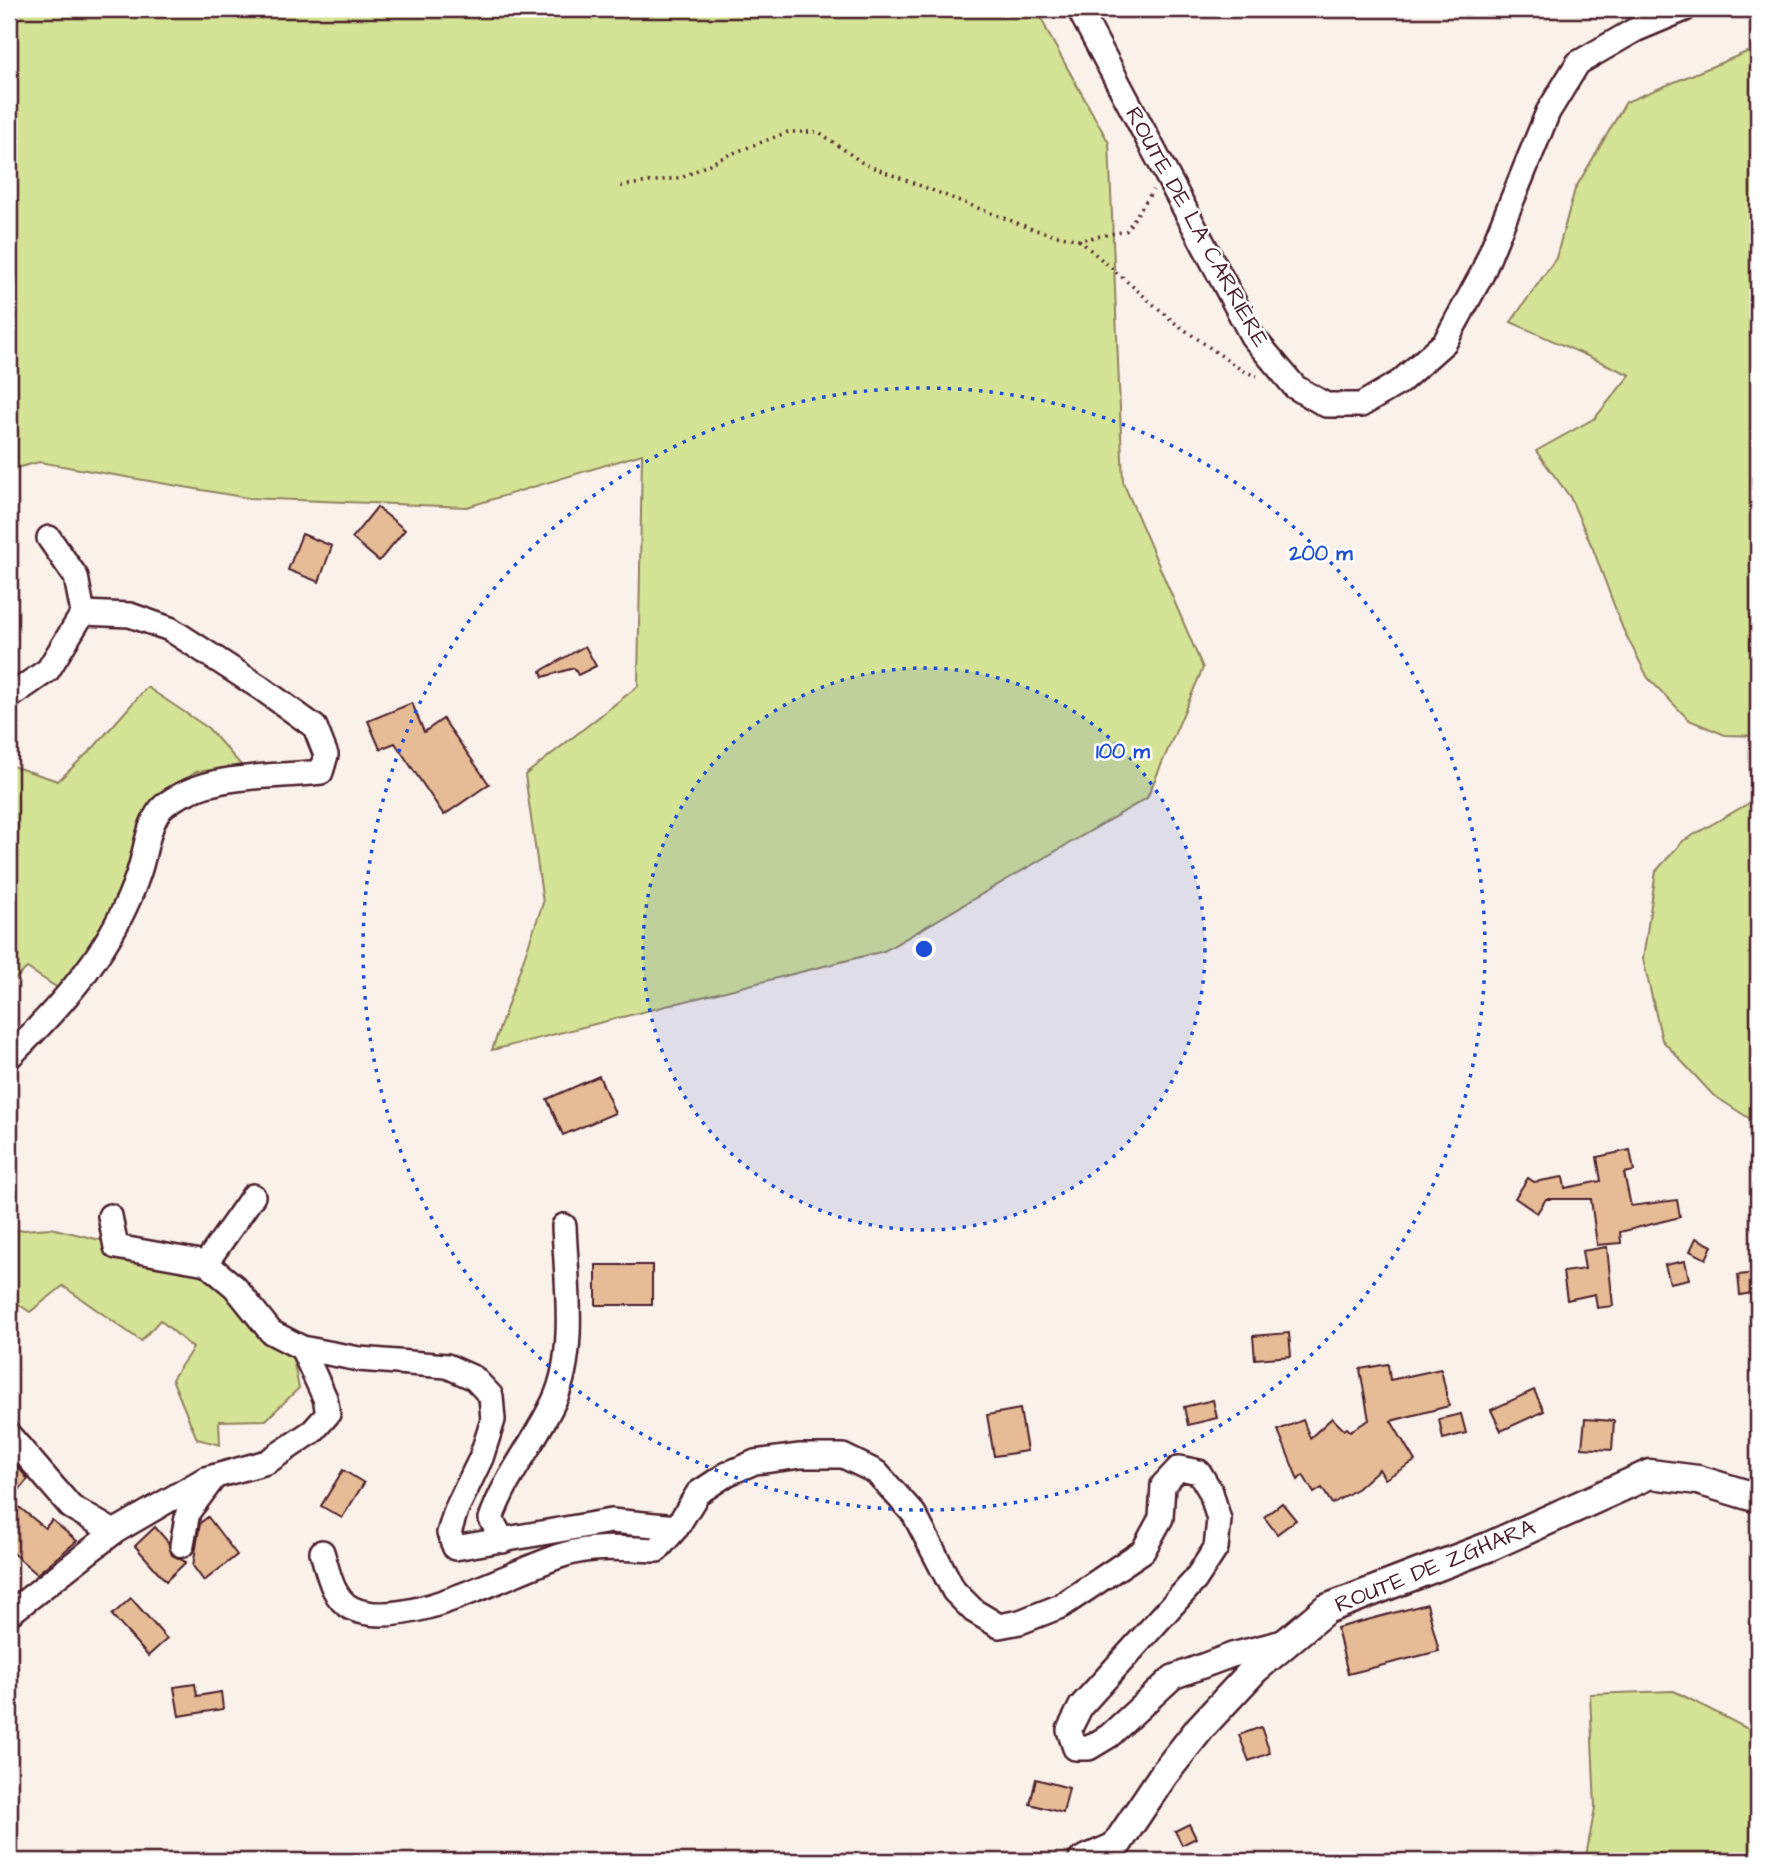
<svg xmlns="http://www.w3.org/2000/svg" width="1767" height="1870" viewBox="0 0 1767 1870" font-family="'Architects Daughter',sans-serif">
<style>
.green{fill:#d5e396;stroke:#908160;stroke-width:2}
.building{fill:#e6bc96;stroke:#4a1f2b;stroke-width:2}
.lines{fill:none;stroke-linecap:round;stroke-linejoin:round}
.minor-casing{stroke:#4a1f2b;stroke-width:28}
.tertiary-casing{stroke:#4a1f2b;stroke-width:33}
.path{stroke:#4a1f2b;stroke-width:3.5;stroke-dasharray:2 5;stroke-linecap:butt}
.minor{stroke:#fff;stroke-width:23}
.tertiary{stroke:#fff;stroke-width:28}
.ring{fill:none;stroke:#1d4ed8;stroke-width:3.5;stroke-dasharray:3.5 7}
.labels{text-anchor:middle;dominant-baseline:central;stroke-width:5;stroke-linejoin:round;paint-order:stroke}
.street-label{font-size:23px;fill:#4a1f2b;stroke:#fff}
.centre{fill:#1d4ed8;stroke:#fff;stroke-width:3.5}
.ring-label{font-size:21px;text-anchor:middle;font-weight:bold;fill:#1d4ed8;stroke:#fff;stroke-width:5;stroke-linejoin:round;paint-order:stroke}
</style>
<rect width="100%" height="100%" fill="#faf2ea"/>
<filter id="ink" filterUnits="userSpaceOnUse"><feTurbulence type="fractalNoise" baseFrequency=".0143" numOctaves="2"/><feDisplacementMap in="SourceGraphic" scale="14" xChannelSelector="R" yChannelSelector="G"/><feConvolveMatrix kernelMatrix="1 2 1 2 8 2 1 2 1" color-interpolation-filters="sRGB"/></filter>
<g filter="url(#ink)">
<!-- green -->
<g class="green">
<polygon points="9,9 1038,9 1048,33 1109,143 1123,482 1203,668 1147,798 884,951 492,1050 543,903 525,775 638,686 642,454 467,507 248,498 39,462 9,470"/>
<polygon points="1747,52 1758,60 1758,736 1725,735 1689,720 1648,678 1623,629 1593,549 1570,497 1536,451 1595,418 1630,375 1511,322 1556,258 1575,189 1626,102"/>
<polygon points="147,687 208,728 242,766 196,772 150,807 137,851 114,905 61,990 27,968 9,985 9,765 58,781 95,746"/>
<polygon points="1758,798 1758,1124 1713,1095 1662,1040 1643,959 1656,871 1683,841"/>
<polygon points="51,1228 129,1247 217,1260 289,1340 299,1388 266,1420 219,1421 220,1445 197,1439 172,1379 193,1348 160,1320 141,1341 63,1286 30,1312 9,1298 9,1231"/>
<polygon points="1674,1691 1758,1734 1758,1861 1585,1861 1595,1808 1590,1694"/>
</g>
<!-- building -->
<g class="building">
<polygon points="377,507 405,530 379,561 352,538"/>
<polygon points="302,534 332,546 319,582 288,570"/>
<polygon points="585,646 596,666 578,675 574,668 543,677 541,671"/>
<polygon points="412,703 424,732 443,719 489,784 444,815 395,743 380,749 368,721"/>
<polygon points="599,1076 615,1113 563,1135 547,1099"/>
<polygon points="1630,1150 1634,1171 1624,1173 1631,1206 1677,1200 1680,1217 1620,1232 1621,1243 1597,1245 1591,1199 1546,1199 1537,1213 1515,1198 1528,1178 1534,1182 1563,1177 1565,1188 1601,1181 1597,1157"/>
<polygon points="1696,1238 1712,1246 1706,1259 1690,1251"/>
<polygon points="1607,1247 1613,1306 1597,1308 1595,1294 1567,1300 1563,1272 1585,1269 1582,1251"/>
<polygon points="1685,1261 1689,1279 1670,1283 1665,1265"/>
<rect x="596" y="1265" width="56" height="40"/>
<polygon points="1758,1273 1758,1292 1740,1295 1738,1275"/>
<polygon points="1289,1333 1291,1356 1255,1359 1253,1336"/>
<polygon points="1388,1364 1390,1380 1441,1369 1449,1406 1391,1421 1415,1461 1385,1479 1379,1469 1358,1488 1332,1504 1322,1488 1314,1493 1303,1475 1298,1480 1278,1430 1303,1420 1310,1438 1332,1418 1344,1430 1347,1428 1350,1431 1369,1420 1360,1369"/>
<polygon points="1534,1390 1544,1411 1501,1431 1491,1410"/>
<polygon points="1213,1400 1217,1418 1188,1425 1184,1407"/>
<polygon points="1020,1409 1027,1451 994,1456 987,1415"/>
<polygon points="1461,1414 1466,1433 1443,1439 1439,1419"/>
<polygon points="1585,1419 1614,1421 1612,1450 1582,1448"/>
<polygon points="9,1456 28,1479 9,1502"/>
<polygon points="343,1470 364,1483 342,1518 321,1506"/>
<polygon points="1282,1503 1296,1520 1277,1534 1264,1517"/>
<polygon points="19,1507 45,1528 52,1520 77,1541 37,1574 9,1550 9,1519"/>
<polygon points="208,1517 237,1555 204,1581 193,1566 200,1523"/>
<polygon points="155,1527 168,1542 172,1555 186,1562 166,1581 135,1546"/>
<polygon points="131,1598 167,1639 148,1656 112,1615"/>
<polygon points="1427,1604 1439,1651 1348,1674 1337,1628"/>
<polygon points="195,1684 197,1696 221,1692 223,1709 179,1716 174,1687"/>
<polygon points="1261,1727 1270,1753 1249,1761 1239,1735"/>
<polygon points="1036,1779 1069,1788 1063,1813 1030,1804"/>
<polygon points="1189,1824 1196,1838 1182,1845 1175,1831"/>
</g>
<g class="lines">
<!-- minor casing -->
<g class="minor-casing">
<g id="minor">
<polyline points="1079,9 1252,336 1295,387 1326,405 1361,405 1400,382 1445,342 1482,274 1548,112 1578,63 1635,30 1685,9"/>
<polyline points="9,697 48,670 83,613 76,577 49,538"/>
<path d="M9 1057C64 1003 114 948 139 872 146 852 148 818 166 804 211 772 269 778 321 772L326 755 315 727 261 688 170 629 130 615 83 613"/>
<polyline points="110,1216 116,1247 206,1263 235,1287 271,1332 302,1348 359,1359 447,1366 474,1378 491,1396 493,1420 481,1458 456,1510 449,1533 455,1548 611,1521 677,1527"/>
<polyline points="206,1263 253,1196"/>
<polyline points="9,1435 71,1507 114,1532"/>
<path d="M503 1541 491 1519C505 1477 535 1442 554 1401 577 1353 566 1279 564 1226"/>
<polyline points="182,1545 188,1512 212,1480"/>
<path d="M322 1552C328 1571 332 1598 351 1608 405 1634 512 1570 566 1554 596 1545 627 1549 657 1550L677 1527 698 1493 727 1474 755 1462 800 1456H843L876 1472 914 1514 954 1591 974 1611 999 1626 1020 1622 1061 1606 1143 1551 1161 1518 1163 1485 1179 1468 1199 1472 1211 1492 1219 1520 1216 1548 1195 1580 1081 1706 1069 1730 1075 1748H1089L1109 1736 1173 1677 1232 1655 1287 1641"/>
<polyline points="9,1614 114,1532 205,1479 267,1462 313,1431 328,1414 325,1398 302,1348"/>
</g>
</g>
<!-- tertiary casing -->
<g class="tertiary-casing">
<polyline id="tertiary" points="1083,1861 1115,1847 1164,1774 1201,1727 1255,1669 1326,1609 1488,1547 1650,1474 1698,1480 1758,1498"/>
</g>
<!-- path -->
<g class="path">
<polyline points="621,186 683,177 728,155 788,132 819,132 864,164 1035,230 1079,240 1126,231 1153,190"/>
<polyline points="1079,240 1175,323 1243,371 1257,376"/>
</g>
<!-- minor -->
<use href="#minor" class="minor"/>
<!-- tertiary -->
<use href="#tertiary" class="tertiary"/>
</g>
</g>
<!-- distance rings -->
<circle cx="924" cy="949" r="281" fill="#1d4ed8" fill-opacity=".12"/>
<g class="ring">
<circle cx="924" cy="949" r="281"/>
<circle cx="924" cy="949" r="561"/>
</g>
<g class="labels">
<!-- street labels -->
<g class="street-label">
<text transform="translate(1197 227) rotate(61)">ROUTE DE LA CARRIÈRE</text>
<text transform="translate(1435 1566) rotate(-22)">ROUTE DE ZGHARA</text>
</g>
</g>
<circle cx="924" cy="949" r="10" class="centre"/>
<g class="ring-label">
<text x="1321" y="560">200 m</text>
<text x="1123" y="758">100 m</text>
</g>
<!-- margin -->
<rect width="1767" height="1870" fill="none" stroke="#fff" stroke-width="35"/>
<rect x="18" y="18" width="1732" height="1835" fill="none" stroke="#4a1f2b" stroke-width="2.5" filter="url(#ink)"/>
</svg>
